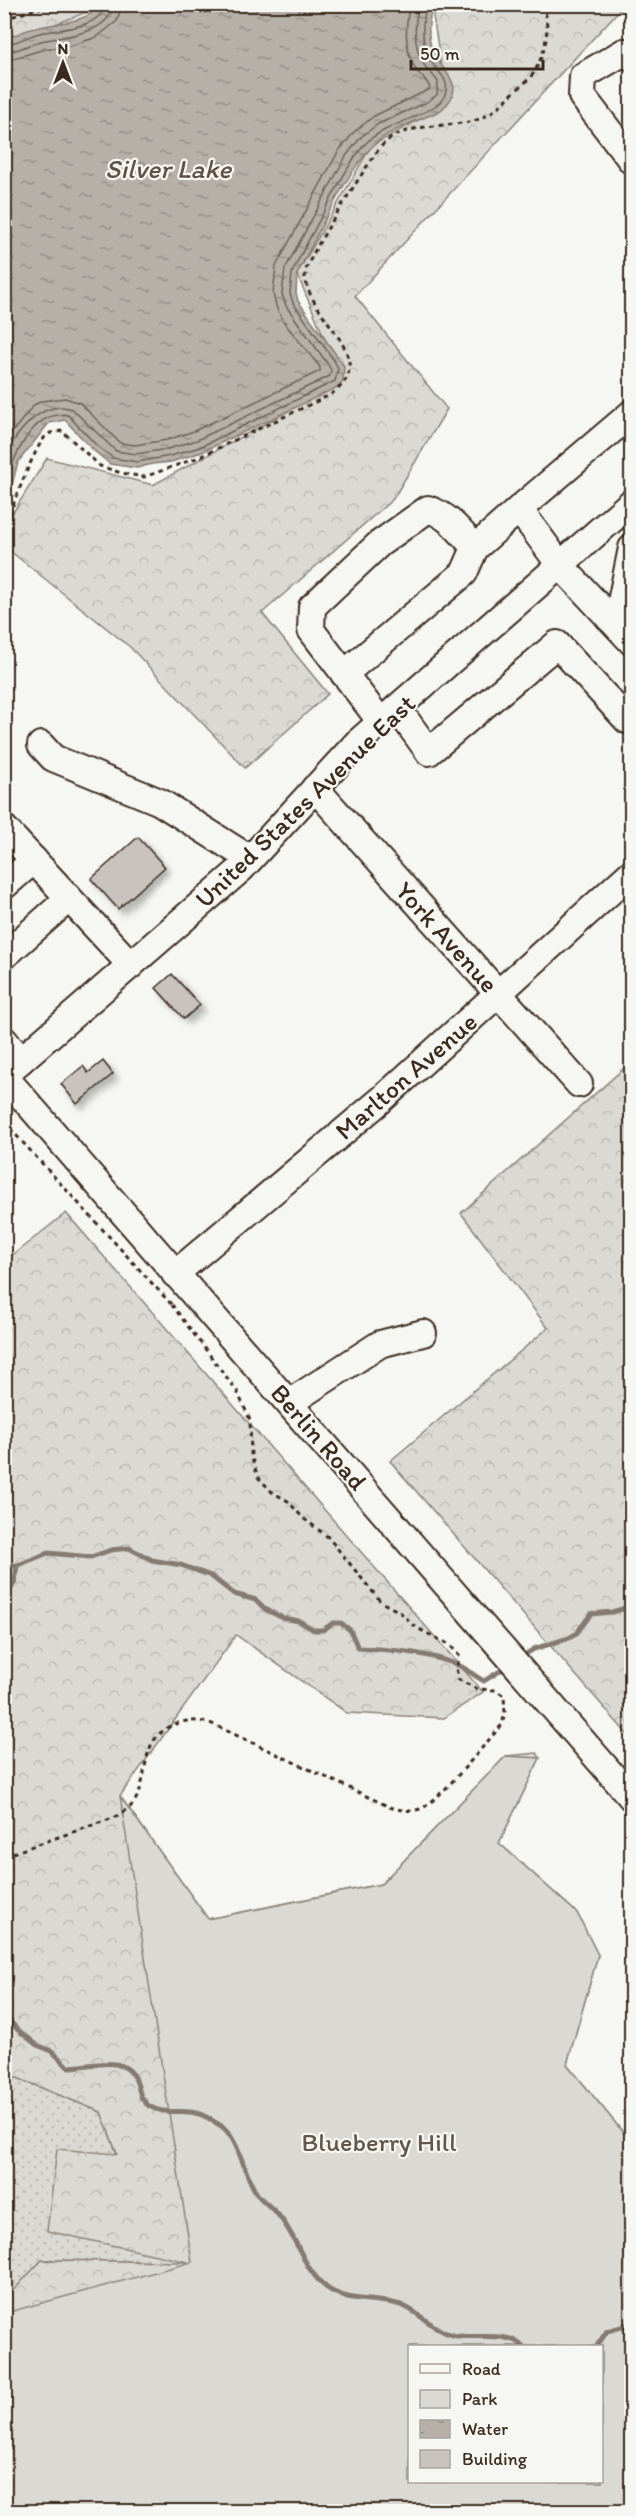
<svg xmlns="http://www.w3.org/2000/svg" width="636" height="2516" viewBox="0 0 636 2516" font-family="Itim,sans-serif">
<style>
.grass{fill:url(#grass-dots);stroke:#8a8278;stroke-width:1.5}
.forest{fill:url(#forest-crowns);stroke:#8a8278;stroke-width:1.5;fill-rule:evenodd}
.park{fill:#dad9d3;stroke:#8a8278;stroke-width:1.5;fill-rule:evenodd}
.water{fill:url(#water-ripples);stroke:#857a71;stroke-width:1.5}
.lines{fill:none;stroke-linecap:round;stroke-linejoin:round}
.shore{stroke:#6c6056;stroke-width:1.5}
.stream{stroke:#857a71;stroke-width:5}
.building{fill:#c8c3be;stroke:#3b2a1e;stroke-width:1.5;filter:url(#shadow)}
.minor-casing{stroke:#3b2a1e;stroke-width:30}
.path{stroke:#3b2a1e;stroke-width:3;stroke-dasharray:4.5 4.5;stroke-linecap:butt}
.minor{stroke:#f6f6f2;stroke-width:26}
.labels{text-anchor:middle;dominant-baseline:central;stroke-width:4.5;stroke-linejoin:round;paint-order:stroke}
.street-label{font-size:26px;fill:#3b2a1e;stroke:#f6f6f2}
.park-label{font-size:26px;fill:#63564b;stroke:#f6f6f2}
.water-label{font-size:27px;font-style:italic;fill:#605248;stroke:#f6f6f2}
</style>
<defs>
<pattern id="grass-dots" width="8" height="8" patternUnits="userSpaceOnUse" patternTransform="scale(1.5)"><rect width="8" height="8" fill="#dad9d3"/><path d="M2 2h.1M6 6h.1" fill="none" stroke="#bcbab5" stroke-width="1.8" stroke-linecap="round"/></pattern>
<pattern id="forest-crowns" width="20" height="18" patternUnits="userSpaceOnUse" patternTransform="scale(1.5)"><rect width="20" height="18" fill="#dad9d3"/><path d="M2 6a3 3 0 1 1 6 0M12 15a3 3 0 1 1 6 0" fill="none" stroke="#bcbab5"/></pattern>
<pattern id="water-ripples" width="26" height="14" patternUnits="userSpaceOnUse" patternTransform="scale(1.5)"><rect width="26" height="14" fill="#b6b0a9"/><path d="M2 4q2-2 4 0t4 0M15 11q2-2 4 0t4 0" fill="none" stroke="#958f89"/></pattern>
<filter id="shadow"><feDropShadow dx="5" dy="5" stdDeviation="3" flood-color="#0004"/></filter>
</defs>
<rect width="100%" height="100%" fill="#f6f6f2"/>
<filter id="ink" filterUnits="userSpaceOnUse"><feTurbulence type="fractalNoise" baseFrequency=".0167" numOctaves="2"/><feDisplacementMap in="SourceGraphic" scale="12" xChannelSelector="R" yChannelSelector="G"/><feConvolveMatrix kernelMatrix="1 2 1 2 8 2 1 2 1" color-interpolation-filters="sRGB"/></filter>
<g filter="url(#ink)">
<!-- grass -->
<polygon class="grass" points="5,2073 101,2112 117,2154 192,2262 42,2260 5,2300"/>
<!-- forest -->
<g class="forest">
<polygon points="5,5 99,5 98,8 5,43"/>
<polygon points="436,5 624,5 355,296 447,409 393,499 262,613 328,694 245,768 130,647 5,547 4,527 47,458 153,485 343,381 297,274 371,146 447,104 432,9"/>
<polygon points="631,1062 632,1733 627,1734 390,1461 548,1328 461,1213"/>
<path d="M66 1213 483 1692 444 1718 347 1713 236 1635 120 1796 208 1919 381 1884 506 1756 537 1753 540 1758 499 1843 577 1913 598 1955 567 2064 631 2142V2511H5L4 2300 42 2260 188 2262 47 2231 57 2149 117 2154 101 2112 5 2073V1261ZM410 2346H602V2482H410Z"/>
</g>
<!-- park -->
<path class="park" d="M506 1756 540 1758 499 1843 577 1913 598 1955 567 2064 631 2142V2511H5V2313L192 2262 120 1796 208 1919 381 1884ZM410 2346H602V2482H410Z"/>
<!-- water -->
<path class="water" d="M101 5H434C427 19 427 40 434 54 444 74 469 86 441 110 422 120 400 125 382 138 350 161 318 236 297 274L296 293 298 301 344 366 343 381 340 386 202 452 171 462 152 464 137 468 110 464 93 450 65 420 49 423 18 462 5 511V40C16 34 28 29 40 27 63 22 84 23 101 5Z"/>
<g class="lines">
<!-- shore -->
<g class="shore">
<path d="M4 45C16 43 28 36 40 33 57 29 102 29 105 4"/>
<path d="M4 52C17 52 29 44 41 41 62 36 111 35 113 4"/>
<polyline points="4,61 45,49 70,46 97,37 117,21 122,4"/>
<path d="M4 442 34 405 42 401 65 398 80 403 120 443 135 445 167 440 194 431 320 371V367L286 325 277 309 273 294 276 266 338 152 354 132 374 116 430 89C429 81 421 77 416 70 404 51 405 26 410 4"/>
<path d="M4 461C13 435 42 398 72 409L116 451 136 454 168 449 197 440 330 376 331 370 327 363 286 306 282 294 285 269 346 156 361 137 378 124 425 103 437 95 438 82C434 75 427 70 423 63 413 45 414 24 419 4"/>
<path d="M4 489C12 461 31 409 68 415L97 446 113 458 137 462 170 456 200 447 335 381 338 368 333 359 293 303 290 293 292 273C303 249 316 227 328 204 340 183 350 160 367 142 385 124 435 114 444 97 453 79 435 71 429 58 421 42 421 21 428 4"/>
</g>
<!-- stream -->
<g class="stream">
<path d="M4 1566 18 1565 48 1553 91 1557 111 1550 129 1548 152 1560 181 1565 211 1576 234 1594 256 1600 265 1609 283 1618 299 1621 314 1630H323L333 1623H341L350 1630 358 1648C390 1649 429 1652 460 1666 468 1670 476 1677 484 1681L508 1666"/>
<polyline points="4,1600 15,1582 17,1565"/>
<polyline points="518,1659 534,1649 569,1638 576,1634 591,1614 612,1612 632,1606"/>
<path d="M4 2015 18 2030 37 2045 52 2051 68 2067C91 2067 127 2052 137 2083 140 2092 140 2100 149 2106 168 2118 186 2104 210 2119 215 2123 220 2124 225 2129 241 2146 244 2175 257 2194 263 2202 273 2208 279 2216 298 2238 303 2270 327 2288 350 2304 376 2297 401 2305 420 2312 433 2330 452 2335 474 2340 505 2330 523 2346"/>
<polyline points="597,2346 607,2331 625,2326 632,2321"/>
</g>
</g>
<!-- building -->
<g class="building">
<polygon points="138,837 165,867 118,909 91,879"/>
<polygon points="172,974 200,1005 184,1019 156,988"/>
<polygon points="103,1061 113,1074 77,1104 61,1084 83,1066 88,1073"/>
</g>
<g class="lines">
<!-- minor casing -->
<g class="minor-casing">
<g id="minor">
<polyline points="632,58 624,52 583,76 582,96 632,161"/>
<polyline points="519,509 632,413"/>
<polyline points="475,548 519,509 560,565 632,642"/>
<polyline points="609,618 620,607 632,548"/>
<path d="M344 674 464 573 475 548C461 532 448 515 428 509L379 544 312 607 311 630 381 722"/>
<polyline points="397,708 429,752 557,644 627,720"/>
<polyline points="41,745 53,758 160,802 250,859"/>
<polyline points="315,788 579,1084"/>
<polyline points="4,828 131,965"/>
<polyline points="4,886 34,860"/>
<polyline points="4,956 68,899"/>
<polyline points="4,1040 21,1060"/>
<polyline points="4,1075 241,869 357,743 632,502"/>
<polyline points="4,1076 632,1798"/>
<polyline points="175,1274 381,1100 632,872"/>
<polyline points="289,1403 380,1344 423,1333"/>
</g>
</g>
<!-- path -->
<g class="path">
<polyline points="4,19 52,4"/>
<path d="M4 531C10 513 35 443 48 434 52 432 58 432 62 431L100 466 121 473 144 477 197 458 330 395C385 359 305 316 305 274 305 260 367 165 379 149 400 122 443 128 473 121 486 118 501 106 510 96 517 89 527 82 533 74 546 53 551 27 543 4"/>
<polyline points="4,1122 172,1305 173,1304"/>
<path d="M4 1856 116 1817C120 1813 127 1810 131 1806 152 1782 136 1745 169 1727 184 1719 194 1720 210 1723L392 1808C401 1810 411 1812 420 1809 439 1802 485 1743 502 1725L505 1713 504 1696 496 1690 477 1689 459 1680 456 1669 460 1657 450 1645 417 1628 400 1612 381 1602 328 1537 303 1518 288 1501 272 1492 258 1477 251 1456 250 1420 237 1391 172 1305"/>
</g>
<!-- minor -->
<use href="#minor" class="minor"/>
</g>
</g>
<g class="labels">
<!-- street labels -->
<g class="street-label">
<text transform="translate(305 801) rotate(-44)">United States Avenue East</text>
<text transform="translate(447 937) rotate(48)">York Avenue</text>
<text transform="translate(406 1076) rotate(-41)">Marlton Avenue</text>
<text transform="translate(319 1437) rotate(49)">Berlin Road</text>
</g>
<!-- park labels -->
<g class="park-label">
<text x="379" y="2142">Blueberry Hill</text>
</g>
<!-- water labels -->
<g class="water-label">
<text x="168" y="168">Silver Lake</text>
</g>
</g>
<!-- margin -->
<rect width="636" height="2516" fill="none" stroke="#f6f6f2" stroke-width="24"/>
<rect x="12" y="12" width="612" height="2492" fill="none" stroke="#3b2a1e" stroke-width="2" filter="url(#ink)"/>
<!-- legend -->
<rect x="408" y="2345" width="195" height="138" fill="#f6f6f2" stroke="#aba49d" stroke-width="1.5"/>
<rect x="420" y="2364" width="30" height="9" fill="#f6f6f2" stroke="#aba49d" stroke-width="1.5"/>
<text x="462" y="2375" font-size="18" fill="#3b2a1e">Road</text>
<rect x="420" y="2390" width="30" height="18" fill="#dad9d3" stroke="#aba49d" stroke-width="1.5"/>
<text x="462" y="2405" font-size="18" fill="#3b2a1e">Park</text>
<rect x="420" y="2420" width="30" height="18" fill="url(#water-ripples)" stroke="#aba49d" stroke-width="1.5"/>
<text x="462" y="2435" font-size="18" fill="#3b2a1e">Water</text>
<rect x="420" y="2450" width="30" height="18" fill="#c8c3be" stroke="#aba49d" stroke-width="1.5"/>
<text x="462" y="2465" font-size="18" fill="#3b2a1e">Building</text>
<!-- north arrow -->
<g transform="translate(63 63)" stroke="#f6f6f2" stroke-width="4.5" paint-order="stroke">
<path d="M0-4.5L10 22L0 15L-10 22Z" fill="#3b2a1e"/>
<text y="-9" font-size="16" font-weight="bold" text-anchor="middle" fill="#3b2a1e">N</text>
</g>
<!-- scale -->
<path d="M411 60v9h132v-9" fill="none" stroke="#3b2a1e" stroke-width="3"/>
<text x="420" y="60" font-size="18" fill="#3b2a1e" stroke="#f6f6f2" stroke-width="4.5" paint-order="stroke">50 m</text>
</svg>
